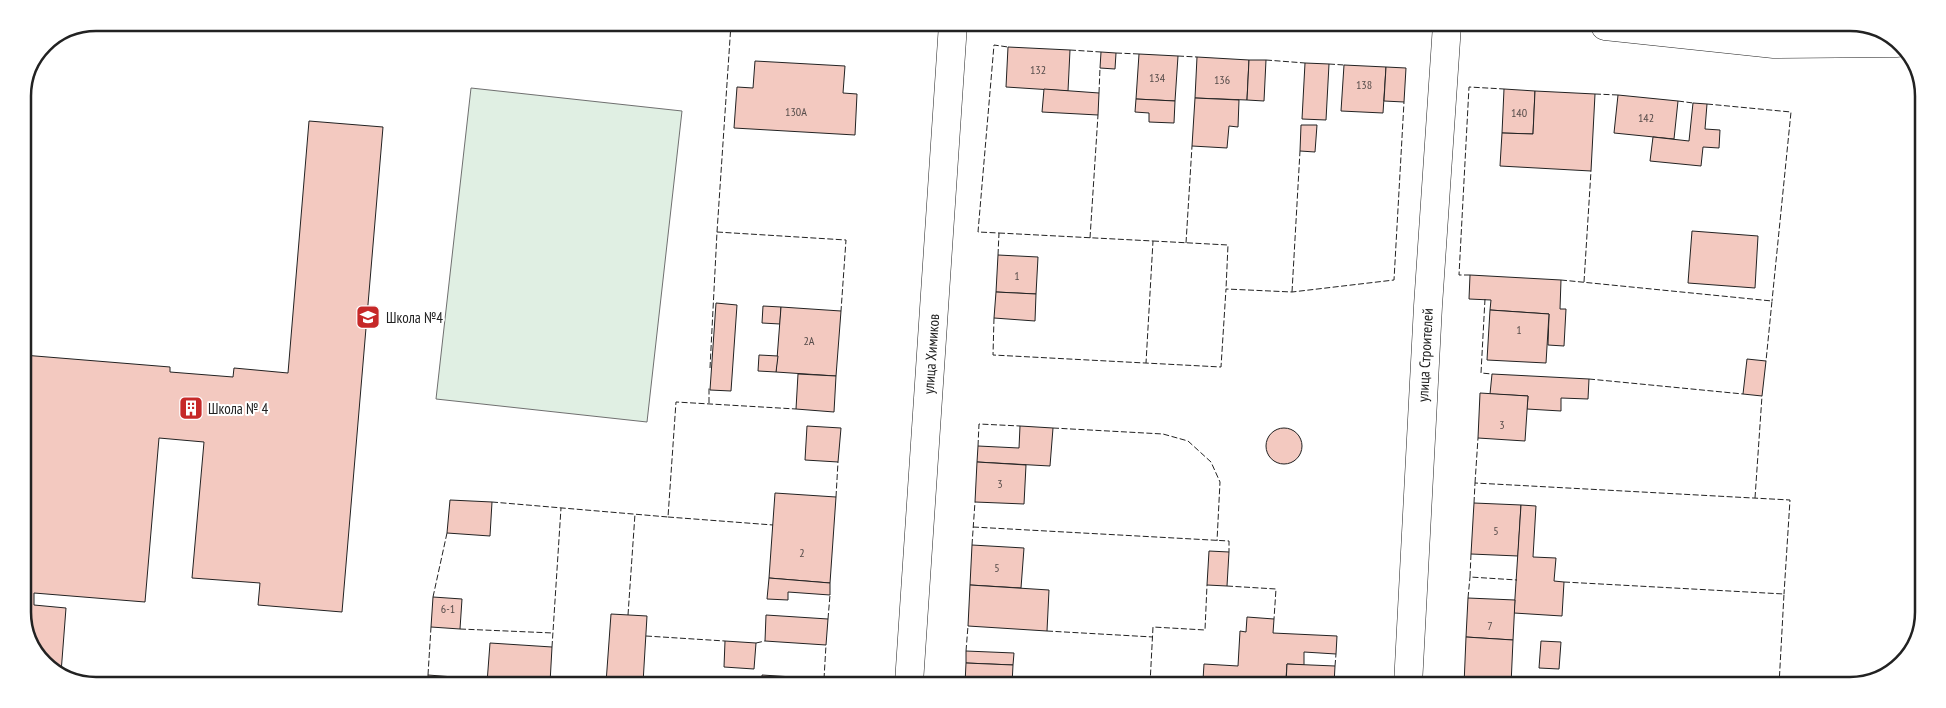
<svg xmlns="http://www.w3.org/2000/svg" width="1946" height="708" viewBox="0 0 1946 708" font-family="'PT Sans Narrow',sans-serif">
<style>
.green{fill:#e0efe3;stroke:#6f6f6f}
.building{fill:#f3c9c0;stroke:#222}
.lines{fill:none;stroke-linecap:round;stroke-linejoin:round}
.minor-casing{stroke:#222;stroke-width:29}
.secondary-casing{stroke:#222;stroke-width:29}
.minor{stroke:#fff;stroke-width:28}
.secondary{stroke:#fff;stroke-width:28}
.fence{stroke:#222;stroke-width:1;stroke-dasharray:6 2.5;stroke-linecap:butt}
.labels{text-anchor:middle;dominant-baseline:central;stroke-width:4;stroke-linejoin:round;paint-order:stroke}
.number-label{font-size:12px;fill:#564c4a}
.poi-label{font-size:15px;fill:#222;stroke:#fff;text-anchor:start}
.street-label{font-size:15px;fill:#222;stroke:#fff}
.rim{fill:none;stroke:#222;stroke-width:2.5}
</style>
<rect width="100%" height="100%" fill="#fff"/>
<!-- green -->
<polygon class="green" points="471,88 682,111 647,422 436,399"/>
<!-- building -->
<g class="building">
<polygon points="1008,47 1070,50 1068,91 1006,87"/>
<polygon points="1101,52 1116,53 1115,69 1100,68"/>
<polygon points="1139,54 1178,56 1175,101 1136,99"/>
<polygon points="1197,57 1249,60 1247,100 1195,98"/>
<polygon points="1249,60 1266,60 1264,101 1247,100"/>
<polygon points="755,61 845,66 843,93 857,94 855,135 734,128 737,87 753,88"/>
<polygon points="1305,63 1329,64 1326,120 1302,119"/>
<polygon points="1344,65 1386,67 1383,113 1341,111"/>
<polygon points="1386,67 1406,68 1404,102 1384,101"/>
<polygon points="1044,89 1099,93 1098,115 1042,112"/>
<polygon points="1504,89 1535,91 1533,134 1502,133"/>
<polygon points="1535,91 1595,94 1591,171 1500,166 1502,133 1533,134"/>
<polygon points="1618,95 1678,101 1674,139 1614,133"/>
<polygon points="1195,98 1239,100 1238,127 1229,126 1227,148 1192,146"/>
<polygon points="1136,99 1175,101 1174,123 1149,122 1149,113 1135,112"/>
<polygon points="1693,103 1707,104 1705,129 1720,130 1719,148 1703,147 1701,166 1650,161 1653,137 1689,141"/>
<polygon points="309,121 383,127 342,612 258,605 260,583 192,578 204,442 159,438 145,602 34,593 34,605 66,608 61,673 38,657 23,617 23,355 170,367 170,372 233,377 234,368 288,373"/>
<polygon points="1301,125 1317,125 1315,152 1300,151"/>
<polygon points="1692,231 1758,236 1755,288 1688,283"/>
<polygon points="998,255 1038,257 1036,294 996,292"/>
<polygon points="1470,275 1561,280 1560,309 1566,309 1564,346 1548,345 1549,314 1490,310 1491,300 1469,299"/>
<polygon points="996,292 1036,294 1035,321 994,318"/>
<polygon points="716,303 737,305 731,391 710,390"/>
<polygon points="763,306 781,307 780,324 762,323"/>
<polygon points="781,307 841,311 836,376 776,372"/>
<polygon points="1490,310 1549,314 1546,363 1487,360"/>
<polygon points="759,355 778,356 776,372 758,371"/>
<polygon points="1747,359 1766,361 1762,396 1743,394"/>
<polygon points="798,374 836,376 834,412 796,409"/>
<polygon points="1492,374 1589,379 1588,399 1561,398 1561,411 1527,409 1528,396 1490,394"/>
<polygon points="1480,393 1528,396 1525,441 1478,438"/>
<polygon points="807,426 841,428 838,462 805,460"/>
<polygon points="1020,426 1053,428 1050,466 977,462 978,446 1019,448"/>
<circle cx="1284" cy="446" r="18"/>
<polygon points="977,462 1026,465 1024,504 975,502"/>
<polygon points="775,493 836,497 830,583 769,578"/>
<polygon points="450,500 492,502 490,536 447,533"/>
<polygon points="1474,503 1521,505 1518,556 1471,554"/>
<polygon points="1521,505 1536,506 1533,557 1556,558 1554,581 1564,582 1562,616 1514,613"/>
<polygon points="972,545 1024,548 1021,588 970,585"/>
<polygon points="1209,551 1229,552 1227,586 1207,585"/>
<polygon points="769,578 830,583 830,595 788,592 788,600 767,599"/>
<polygon points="970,585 1049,590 1047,631 968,626"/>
<polygon points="433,597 462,599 460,629 431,627"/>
<polygon points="1468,598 1515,600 1513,640 1466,637"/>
<polygon points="611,614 647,616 643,683 606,683"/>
<polygon points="766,615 828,619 826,645 765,641"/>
<polygon points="1247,617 1274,619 1273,633 1337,636 1336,654 1304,652 1304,665 1287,664 1286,679 1237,677 1237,682 1203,680 1204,664 1238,666 1240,631 1246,632"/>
<polygon points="1466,637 1513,640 1511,685 1464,685"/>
<polygon points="725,641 756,643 754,669 724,667"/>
<polygon points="1541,641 1561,642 1559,669 1539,668"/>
<polygon points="490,643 552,647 550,683 487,683"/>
<polygon points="966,651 1014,653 1013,665 966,663"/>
<polygon points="966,663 1013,665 1012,684 965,684"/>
<polygon points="1287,664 1335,666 1334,684 1286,684"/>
<polygon points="428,675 454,677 453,683 428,682"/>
<polygon points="762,675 824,679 823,683 762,683"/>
</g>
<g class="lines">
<!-- minor casing -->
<g class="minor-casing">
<g id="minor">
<polyline points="909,683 953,24"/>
<polyline points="1408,685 1428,306 1447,25"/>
</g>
</g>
<!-- secondary casing -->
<g class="secondary-casing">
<polyline id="secondary" points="1605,26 1774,44 1897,43"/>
</g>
<!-- minor -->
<use href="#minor" class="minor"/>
<!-- secondary -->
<use href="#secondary" class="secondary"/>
<!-- fence -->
<g class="fence">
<polyline points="1070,50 1101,52"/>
<polyline points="1116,53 1139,54"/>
<polyline points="1178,56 1197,57"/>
<polyline points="1266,60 1305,63"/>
<polyline points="1329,64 1344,65"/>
<polyline points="1099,93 1100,68"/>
<polyline points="1595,94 1618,95"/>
<polyline points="1678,101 1693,103"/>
<polyline points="1707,104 1791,112 1772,301"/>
<polyline points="717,232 846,240 841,311"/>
<polyline points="999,233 1153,241 1146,363"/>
<polyline points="1090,238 1098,115"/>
<polyline points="1153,241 1228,245 1226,289"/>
<polyline points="1186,243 1192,146"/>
<polyline points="998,255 999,233 978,232 994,45 1008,47"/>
<polyline points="1470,275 1459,275 1469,87 1504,89"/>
<polyline points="1561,280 1772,301 1766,361"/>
<polyline points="1584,282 1591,171"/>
<polyline points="1292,292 1300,151"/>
<polyline points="1485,299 1481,373 1492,374"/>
<polyline points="994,318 993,355 1221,367 1226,289 1292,292 1394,280 1404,102"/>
<polyline points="710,368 717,232 731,24"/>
<polyline points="1589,379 1743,394"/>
<polyline points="709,403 709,388"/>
<polyline points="1053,428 1163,434 1188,441 1211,462 1220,482 1217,541"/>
<polyline points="978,446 979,424 1020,426"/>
<polyline points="1475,483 1478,438"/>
<polyline points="836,497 838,462"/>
<polyline points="1755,498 1762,396"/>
<polyline points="492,502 668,517 676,402 796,409"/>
<polyline points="1474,503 1475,483 1790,500 1784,594"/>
<polyline points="668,517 773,525"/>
<polyline points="973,527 1229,541 1229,552"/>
<polyline points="972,545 975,502"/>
<polyline points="1471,554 1470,577 1517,580"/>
<polyline points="1564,582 1784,594 1779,685"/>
<polyline points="1227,586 1276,589 1274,619"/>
<polyline points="433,597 447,533"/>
<polyline points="1468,598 1470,577"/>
<polyline points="628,615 635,514"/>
<polyline points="828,619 830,595"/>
<polyline points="460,629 553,633"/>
<polyline points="1047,631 1153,637"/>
<polyline points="646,636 725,641"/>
<polyline points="756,643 765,641"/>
<polyline points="552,647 561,508"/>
<polyline points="966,651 968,626"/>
<polyline points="1335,666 1336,654"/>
<polyline points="428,675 431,627"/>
<polyline points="824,679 826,645"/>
<polyline points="1150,684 1153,627 1205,630 1207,585"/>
</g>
</g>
<!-- icons -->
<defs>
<g id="school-square" transform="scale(1.25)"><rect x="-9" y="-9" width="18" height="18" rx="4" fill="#c62828" stroke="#fff"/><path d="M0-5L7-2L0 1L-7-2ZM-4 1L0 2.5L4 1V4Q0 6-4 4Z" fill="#fff"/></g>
<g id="building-square" transform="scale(1.25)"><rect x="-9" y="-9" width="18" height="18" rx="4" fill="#c62828" stroke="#fff"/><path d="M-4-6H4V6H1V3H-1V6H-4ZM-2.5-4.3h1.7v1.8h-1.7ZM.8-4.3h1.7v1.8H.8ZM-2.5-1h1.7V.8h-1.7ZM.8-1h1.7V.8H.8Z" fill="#fff"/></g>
</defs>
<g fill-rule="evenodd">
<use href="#school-square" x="368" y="317"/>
<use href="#building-square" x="191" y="408"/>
</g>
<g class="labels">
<!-- number labels -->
<g class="number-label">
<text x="1038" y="69">132</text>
<text x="1157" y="77">134</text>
<text x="1222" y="79">136</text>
<text x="1364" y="84">138</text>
<text x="796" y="111">130А</text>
<text x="1519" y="112">140</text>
<text x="1646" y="117">142</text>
<text x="1017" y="275">1</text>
<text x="1519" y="329">1</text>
<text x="809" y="340">2А</text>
<text x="1502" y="424">3</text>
<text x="1000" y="483">3</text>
<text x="1496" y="530">5</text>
<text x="802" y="552">2</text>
<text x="997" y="567">5</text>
<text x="448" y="608">6-1</text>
<text x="1490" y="625">7</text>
</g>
<!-- poi labels -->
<g class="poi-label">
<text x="386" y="317">Школа №4</text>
<text x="208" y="408">Школа № 4</text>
</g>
<!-- street labels -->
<g class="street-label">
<text transform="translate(931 354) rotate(-86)">улица Химиков</text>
<text transform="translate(1425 355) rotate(-87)">улица Строителей</text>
</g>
</g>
<!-- crop -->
<path d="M0 0H1946V708H0ZM96 31H1850A65 65 0 0 1 1915 96V612A65 65 0 0 1 1850 677H96A65 65 0 0 1 31 612V96A65 65 0 0 1 96 31Z" fill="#fff" fill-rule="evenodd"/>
<path class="rim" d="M96 31H1850A65 65 0 0 1 1915 96V612A65 65 0 0 1 1850 677H96A65 65 0 0 1 31 612V96A65 65 0 0 1 96 31Z"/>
</svg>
